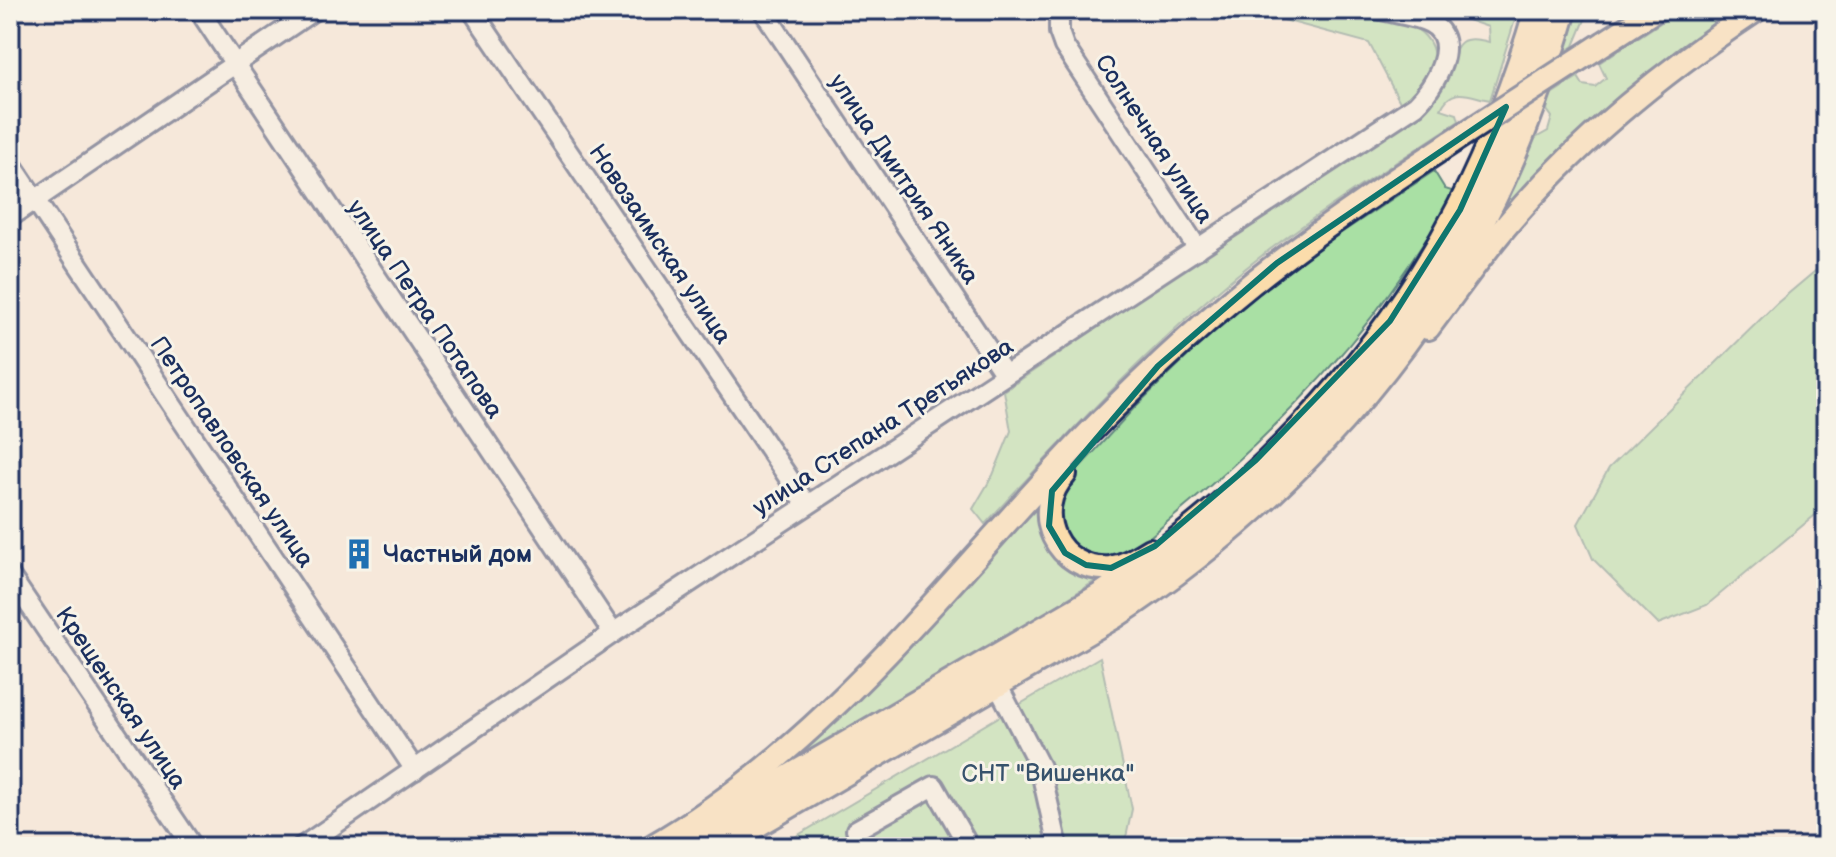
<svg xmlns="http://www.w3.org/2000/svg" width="1836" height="857" viewBox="0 0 1836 857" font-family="'Balsamiq Sans',sans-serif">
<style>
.green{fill:#a9e0a4;stroke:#628881;stroke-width:2}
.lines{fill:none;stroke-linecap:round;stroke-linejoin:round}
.minor-casing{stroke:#1b2f5e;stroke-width:24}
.major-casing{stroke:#1b2f5e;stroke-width:28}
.highway-casing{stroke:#1b2f5e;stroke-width:32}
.minor{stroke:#f7f3e8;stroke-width:18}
.major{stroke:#fbdcab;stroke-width:22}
.highway{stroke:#fbdcab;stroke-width:26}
.major-bridge-casing{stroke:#1b2f5e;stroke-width:28;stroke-linecap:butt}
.major-bridge{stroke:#fbdcab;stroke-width:22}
.marked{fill:none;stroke:#0f766e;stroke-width:6;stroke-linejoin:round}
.labels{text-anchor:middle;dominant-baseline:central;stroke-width:6;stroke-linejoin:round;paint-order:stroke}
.street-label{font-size:24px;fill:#1b2f5e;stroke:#f7f3e8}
.poi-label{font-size:24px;font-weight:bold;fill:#1b2f5e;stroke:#f7f3e8;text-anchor:start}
.park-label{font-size:24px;fill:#37526c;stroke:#f7f3e8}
</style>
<rect width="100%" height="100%" fill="#f6e8da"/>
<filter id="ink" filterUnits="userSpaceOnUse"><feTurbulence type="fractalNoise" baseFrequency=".0125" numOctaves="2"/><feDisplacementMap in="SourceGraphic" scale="16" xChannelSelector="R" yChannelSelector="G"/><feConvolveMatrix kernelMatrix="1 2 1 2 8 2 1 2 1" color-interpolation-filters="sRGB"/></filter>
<g filter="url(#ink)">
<!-- green -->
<g class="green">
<path d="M1282 10C1322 10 1447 3 1433 70 1429 84 1415 100 1401 104L1369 43 1280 19Z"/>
<path d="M1457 10H1518L1490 100C1469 96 1452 85 1441 109L1457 114 1459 121C1380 173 1299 224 1226 284 1139 357 1062 441 985 524L973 509 993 475 1011 431 1004 391C1142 297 1279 203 1413 103 1422 96 1435 90 1442 81 1460 59 1446 30 1489 42L1488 27 1459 17Z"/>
<polygon points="1577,10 1589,10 1574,46 1562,54"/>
<polygon points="1680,10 1736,10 1657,66 1614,102 1492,228 1534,139 1548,131 1552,117 1547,110 1550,95 1578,77 1583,85 1595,87 1606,78 1599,63"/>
<path d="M1434 171 1445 189 1455 192C1431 234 1403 275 1374 314 1316 389 1245 458 1172 518 1156 531 1137 551 1117 557 1112 559 1099 560 1093 558 1071 554 1063 532 1056 514L1070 478 1135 407 1197 347 1255 297 1323 245Z"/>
<polygon points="1826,262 1826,506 1707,605 1658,624 1593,559 1578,524 1609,468 1776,304"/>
<path d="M1035 506C1038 515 1037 527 1042 538 1051 558 1076 567 1094 577L1095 581 1045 613 768 777Z"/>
<polygon points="1100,657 1132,809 1124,847 778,847"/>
</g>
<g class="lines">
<!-- minor casing -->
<g class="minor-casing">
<g id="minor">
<polyline points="199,10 613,633"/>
<polyline points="472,10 807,505"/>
<polyline points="763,10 1005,375"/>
<polyline points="1059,10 1059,32 1064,46 1198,249"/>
<polyline points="10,162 415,770"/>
<polyline points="10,217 314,10"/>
<polyline points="10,576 193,847"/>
<polyline points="997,684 1040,767 1058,847"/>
<polyline points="856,830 934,786 969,847"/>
<path d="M302 847 613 633 1416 105C1434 88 1463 40 1430 23 1416 16 1396 14 1381 10"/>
</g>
</g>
<!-- major casing -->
<g class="major-casing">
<g id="major">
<polyline points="1604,43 1655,10"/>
<path d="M1428 328C1454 294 1478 259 1506 226 1577 141 1664 71 1756 10"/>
<path d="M1065 474C1029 512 1057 572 1110 568 1125 566 1137 558 1150 550"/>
<path d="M651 847C829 745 949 578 1089 433 1148 373 1211 314 1278 263 1334 220 1393 181 1452 142"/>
</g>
</g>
<!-- highway casing -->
<g class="highway-casing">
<g id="highway">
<path d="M672 847 1099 598C1247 500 1380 366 1461 207 1493 144 1518 78 1538 10"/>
<path d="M716 847 1112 616C1264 517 1396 380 1482 219 1517 153 1542 82 1563 10"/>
</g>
</g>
<!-- minor -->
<use href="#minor" class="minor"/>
<!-- major -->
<use href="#major" class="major"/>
<!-- highway -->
<use href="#highway" class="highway"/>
<!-- major-bridge casing -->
<g class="major-bridge-casing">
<polyline id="major-bridge" points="1452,142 1604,43"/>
</g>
<!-- major-bridge -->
<use href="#major-bridge" class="major-bridge"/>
</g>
</g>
<!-- marked area -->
<path d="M0 0H1836V857H0ZM1506 107 1460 210 1390 321 1256 460 1155 546 1111 568 1086 565 1065 553 1049 526 1052 491 1158 366 1277 263Z" fill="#f6e8da" fill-opacity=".55" fill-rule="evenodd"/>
<path class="marked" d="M1506 107 1460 210 1390 321 1256 460 1155 546 1111 568 1086 565 1065 553 1049 526 1052 491 1158 366 1277 263Z"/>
<!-- icons -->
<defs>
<g id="building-bare" transform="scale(2.4)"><path d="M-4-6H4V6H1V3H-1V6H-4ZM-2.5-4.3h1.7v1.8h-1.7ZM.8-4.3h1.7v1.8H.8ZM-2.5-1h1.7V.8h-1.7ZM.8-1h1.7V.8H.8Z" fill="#1f6fb2" stroke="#f7f3e8" stroke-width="2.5" paint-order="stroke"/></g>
</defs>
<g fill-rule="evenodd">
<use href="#building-bare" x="359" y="554"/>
</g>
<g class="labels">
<!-- street labels -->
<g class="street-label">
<text transform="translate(1154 139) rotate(57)">Солнечная улица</text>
<text transform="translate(904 179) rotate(56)">улица Дмитрия Яника</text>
<text transform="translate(660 244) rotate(56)">Новозаимская улица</text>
<text transform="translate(425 309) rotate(56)">улица Петра Потапова</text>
<text transform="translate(883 427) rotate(-33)">улица Степана Третьякова</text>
<text transform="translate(232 452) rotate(56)">Петропавловская улица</text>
<text transform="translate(121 698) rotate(56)">Крещенская улица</text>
</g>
<!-- poi labels -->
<g class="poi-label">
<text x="383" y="554">Частный дом</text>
</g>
<!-- park labels -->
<g class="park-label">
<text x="1048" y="773">СНТ "Вишенка"</text>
</g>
</g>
<!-- margin -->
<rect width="1836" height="857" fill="none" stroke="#f7f3e8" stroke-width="40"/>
<rect x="20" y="20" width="1796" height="817" fill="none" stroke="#1b2f5e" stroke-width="3" filter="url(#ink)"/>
</svg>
